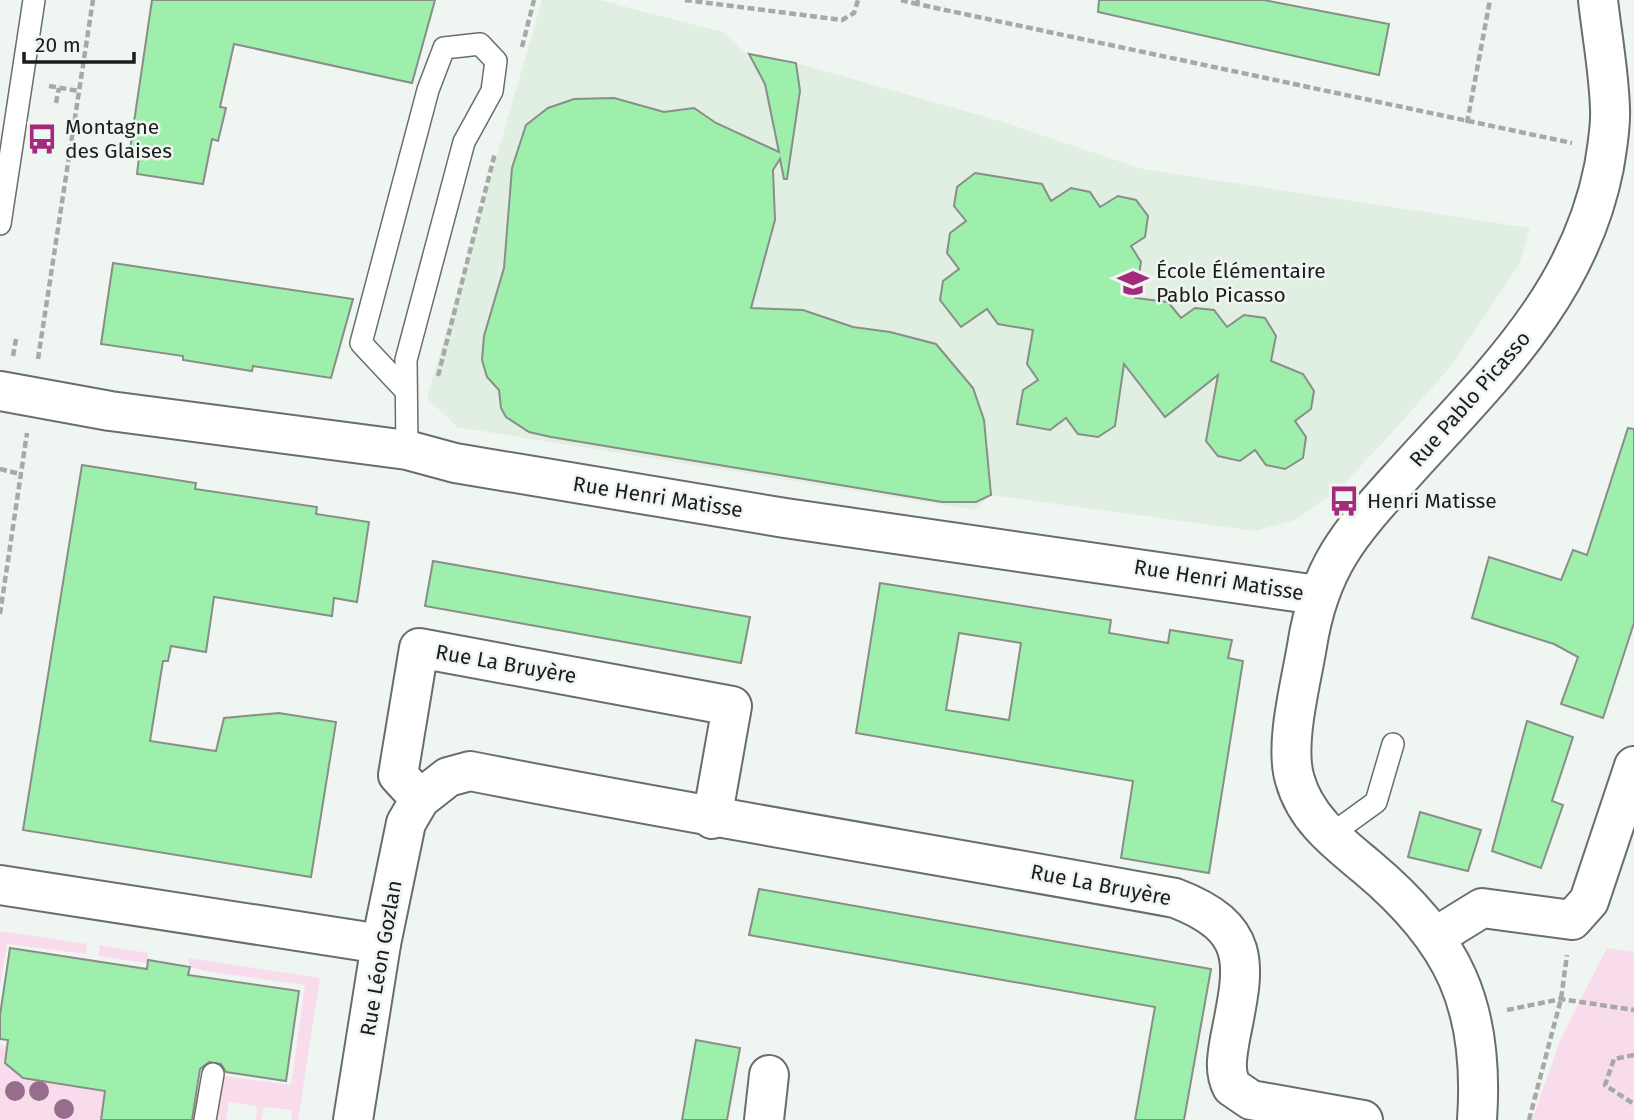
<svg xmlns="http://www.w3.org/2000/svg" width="1634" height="1120" viewBox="0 0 1634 1120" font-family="'Fira Sans',sans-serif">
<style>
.built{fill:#e1eee2}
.green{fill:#f9dcec}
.building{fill:#9defab;stroke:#888e89;stroke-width:2;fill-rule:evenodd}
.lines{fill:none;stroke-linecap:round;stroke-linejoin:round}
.service-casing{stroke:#696e69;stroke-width:24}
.minor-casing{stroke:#696e69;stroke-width:42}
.path{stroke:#a6aaa7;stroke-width:4.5;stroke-dasharray:7 3.5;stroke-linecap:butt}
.service{stroke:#fff;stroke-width:21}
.minor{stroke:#fff;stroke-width:38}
.tree{fill:#966e8b}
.labels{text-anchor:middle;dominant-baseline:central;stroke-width:5;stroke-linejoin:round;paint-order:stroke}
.poi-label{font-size:21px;fill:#1b1d1b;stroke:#eff5f0;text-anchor:start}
.street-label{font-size:21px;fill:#1b1d1b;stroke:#eff5f0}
</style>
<rect width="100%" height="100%" fill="#eff5f0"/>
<!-- built -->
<polygon class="built" points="542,0 599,0 723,32 745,53 796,63 1000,121 1142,169 1530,228 1520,263 1451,366 1387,438 1338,490 1295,520 1255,531 991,495 974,510 457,427 427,398"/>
<!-- green -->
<g class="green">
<polygon points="0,931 87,944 86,954 7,944 0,986"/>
<polygon points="100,945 148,953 147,963 98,956"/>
<polygon points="1607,948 1634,952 1634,1120 1532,1120 1561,1038"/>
<polygon points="188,958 320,978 298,1120 291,1120 292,1110 264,1107 261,1120 256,1120 257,1106 229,1102 226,1120 216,1120 223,1076 291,1085 305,985 205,971 190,967"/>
<polygon points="0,1045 7,1046 5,1063 23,1078 105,1091 101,1120 0,1120"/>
</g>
<!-- building -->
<g class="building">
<polygon points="152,0 435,0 412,83 234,44 220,107 226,108 218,141 212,139 203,184 137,174 139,157 129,156"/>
<polygon points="1099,0 1264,0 1389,24 1379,75 1098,12"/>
<polygon points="749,54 796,63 800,91 787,179 784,179 780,159 773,170 775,220 751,308 803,310 853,327 890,332 936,344 973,388 984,420 991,495 976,502 942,502 551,437 529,432 506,417 501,408 499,390 487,377 482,360 484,336 504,268 512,168 526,125 548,108 574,99 614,98 664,112 694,108 716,123 779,152 765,84"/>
<polygon points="975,173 1042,184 1051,201 1071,188 1090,192 1100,207 1118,196 1136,200 1148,216 1145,237 1131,246 1141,262 1135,298 1168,302 1181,318 1195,308 1214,310 1227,327 1244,315 1265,318 1276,336 1271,361 1303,374 1314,391 1311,409 1295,421 1306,437 1303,458 1285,469 1266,465 1255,450 1240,461 1218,456 1206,441 1218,375 1165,417 1124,364 1115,426 1098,437 1078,434 1066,418 1050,430 1017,424 1023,390 1038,380 1027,364 1033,330 998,324 987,309 961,327 940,300 943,281 959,269 947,253 950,233 966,221 954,206 957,187"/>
<polygon points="113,263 353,299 331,378 253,366 252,371 183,360 183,356 101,344"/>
<polygon points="1628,428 1634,429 1634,623 1603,718 1561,704 1578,657 1554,644 1472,618 1489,557 1561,580 1573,550 1587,555"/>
<polygon points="82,465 196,483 195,489 317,507 316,514 369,522 357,602 334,598 332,616 214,597 206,652 171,646 168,661 163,661 150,741 216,751 224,718 279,713 336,722 311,877 23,830"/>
<polygon points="433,561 750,617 741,663 425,606"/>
<path d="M880 583 1111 620 1109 633 1168 643 1170 630 1232 640 1228 658 1243 661 1209 873 1121 858 1133 781 856 733ZM959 633 1021 643 1009 720 946 710Z"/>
<polygon points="1527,721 1573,737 1552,801 1563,805 1541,868 1492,851"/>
<polygon points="1420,812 1481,830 1468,871 1408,857"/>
<polygon points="759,889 1211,969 1184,1120 1135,1120 1155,1007 749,935"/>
<polygon points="10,948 147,969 148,960 190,967 188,975 299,991 286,1081 226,1072 221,1064 209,1062 200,1069 192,1120 101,1120 105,1091 23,1078 5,1063 8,1040 0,1039 0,1015"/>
<polygon points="696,1040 740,1048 727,1120 682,1120"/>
</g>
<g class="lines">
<!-- service casing -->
<g class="service-casing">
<g id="service">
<polyline points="0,224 34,0"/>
<polyline points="406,391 361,343 428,90 444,48 480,44 496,61 492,91 464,142 406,360 407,450"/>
<polyline points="1329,836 1376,802 1393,744"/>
<polyline points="205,1120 213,1074"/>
</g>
</g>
<!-- minor casing -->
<g class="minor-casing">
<g id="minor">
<polyline points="0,391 110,411 407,450 455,463 785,518 1317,595"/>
<polyline points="420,799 398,775 419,648 732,706 712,819"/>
<polyline points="0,885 381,944"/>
<polyline points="1435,937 1482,908 1572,920 1589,901 1634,766"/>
<path d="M353 1120 381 944 406 823 420 799 448 777 470 771C704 817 940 855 1175 898 1256 929 1244 967 1230 1039 1227 1056 1224 1072 1232 1087L1251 1100 1363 1120"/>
<polyline points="764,1120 769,1075"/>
<path d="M1477 1120C1485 1006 1454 940 1367 867 1337 842 1306 819 1295 780 1284 745 1301 683 1307 646 1320 563 1353 530 1407 470 1491 377 1579 295 1604 167 1607 148 1611 128 1610 109 1609 73 1602 36 1598 0"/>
</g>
</g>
<!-- path -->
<g class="path">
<polyline points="685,0 842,20 854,13 858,0"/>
<polyline points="901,0 917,4"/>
<polyline points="918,0 917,4 1572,143"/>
<polyline points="522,47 534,0"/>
<polyline points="49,86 79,91"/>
<polyline points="56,103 59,88"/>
<polyline points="1467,123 1490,0"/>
<polyline points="13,356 16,339"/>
<polyline points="38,359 93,0"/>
<polyline points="438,376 495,153"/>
<polyline points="0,469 20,474"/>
<polyline points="0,614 27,433"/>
<polyline points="1507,1010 1561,999 1634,1010"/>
<polyline points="1634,1055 1614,1059 1605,1085 1634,1104"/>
<polyline points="1529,1120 1561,999 1567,955"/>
</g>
<!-- service -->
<use href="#service" class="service"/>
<!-- minor -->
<use href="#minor" class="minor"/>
</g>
<!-- trees -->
<g class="tree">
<circle cx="15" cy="1091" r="10"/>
<circle cx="39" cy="1091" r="10"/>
<circle cx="64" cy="1109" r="10"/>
</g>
<!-- icons -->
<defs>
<g id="bus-bare" transform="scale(2.415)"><path d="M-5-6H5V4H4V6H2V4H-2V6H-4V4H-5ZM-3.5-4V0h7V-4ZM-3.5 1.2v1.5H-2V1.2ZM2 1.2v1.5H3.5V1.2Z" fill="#a5297d" stroke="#eff5f0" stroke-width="2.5" paint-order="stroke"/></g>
<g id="school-bare" transform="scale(2.415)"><path d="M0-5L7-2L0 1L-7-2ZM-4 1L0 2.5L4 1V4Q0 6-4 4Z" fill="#a5297d" stroke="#eff5f0" stroke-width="2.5" paint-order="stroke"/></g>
</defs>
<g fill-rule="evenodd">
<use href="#bus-bare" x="42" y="139"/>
<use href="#school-bare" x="1133" y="283"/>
<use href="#bus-bare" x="1344" y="501"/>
</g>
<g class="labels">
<!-- poi labels -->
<g class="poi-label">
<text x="65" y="127">Montagne<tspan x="65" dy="24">des Glaises</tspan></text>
<text x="1156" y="271">École Élémentaire<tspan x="1156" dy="24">Pablo Picasso</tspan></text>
<text x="1367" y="501">Henri Matisse</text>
</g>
<!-- street labels -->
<g class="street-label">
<text transform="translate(1470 399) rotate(-49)">Rue Pablo Picasso</text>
<text transform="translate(658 497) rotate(9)">Rue Henri Matisse</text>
<text transform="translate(1219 580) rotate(9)">Rue Henri Matisse</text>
<text transform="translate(506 664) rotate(10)">Rue La Bruyère</text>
<text transform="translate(1101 885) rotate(11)">Rue La Bruyère</text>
<text transform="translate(381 958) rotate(-80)">Rue Léon Gozlan</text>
</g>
</g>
<!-- scale -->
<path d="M24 52v10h110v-10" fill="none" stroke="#1b1d1b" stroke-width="3.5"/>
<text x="35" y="52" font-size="21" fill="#1b1d1b" stroke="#eff5f0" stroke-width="5" paint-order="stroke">20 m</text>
</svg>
